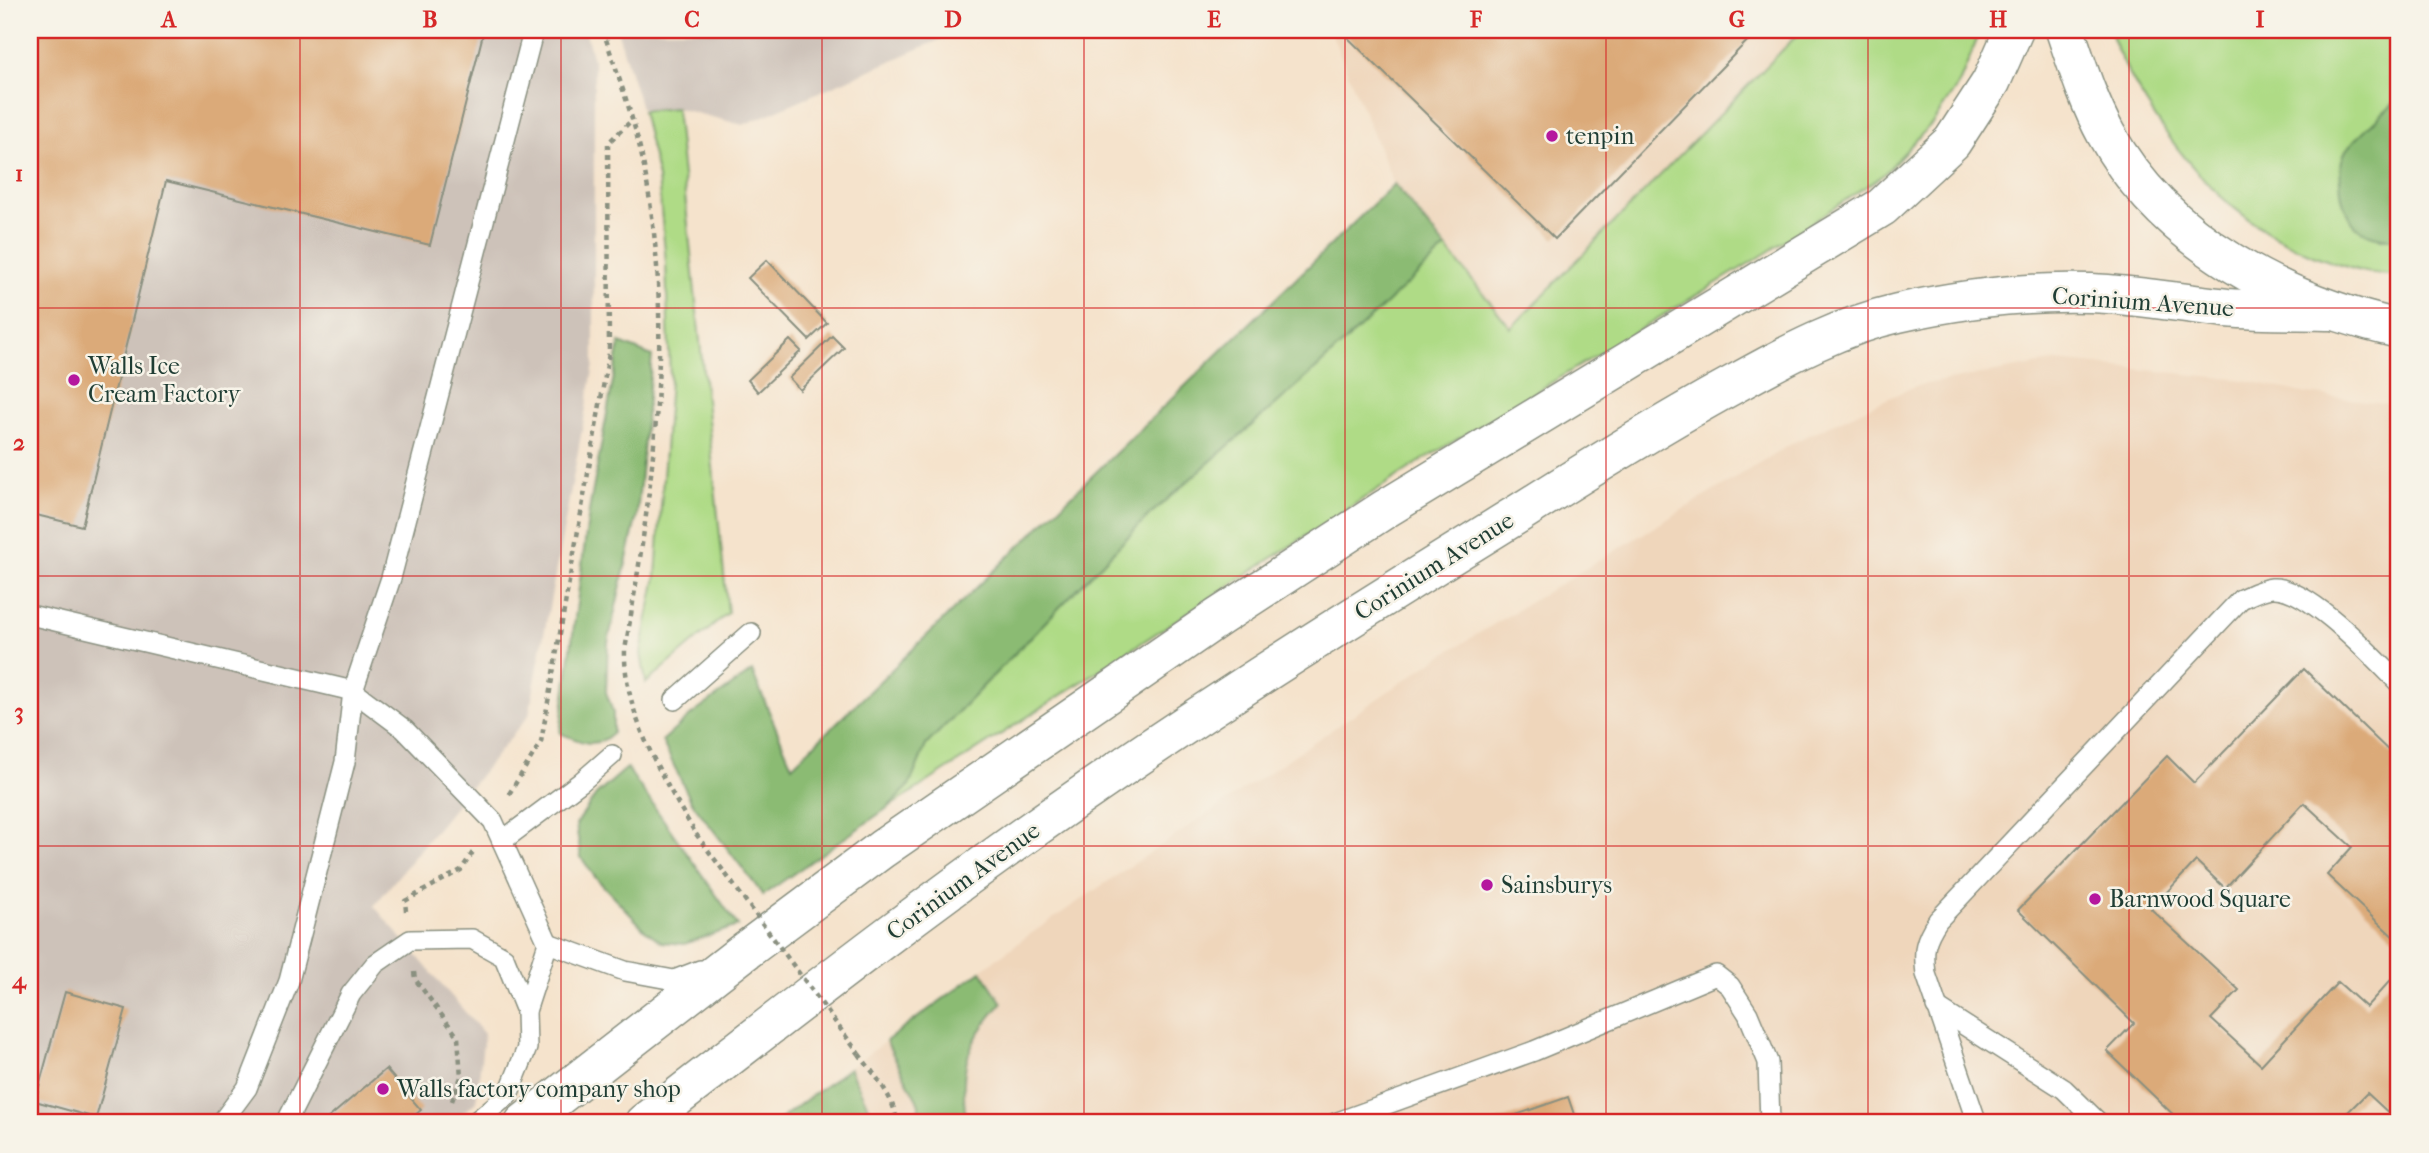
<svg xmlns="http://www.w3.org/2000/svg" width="2429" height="1153" viewBox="0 0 2429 1153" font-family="'IM FELL French Canon',serif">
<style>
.built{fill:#efd6bb}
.industrial{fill:#cdc2b9}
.green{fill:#afdb86;stroke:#678c5d;stroke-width:2}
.forest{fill:#8bbb73;stroke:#557c54;stroke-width:2}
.building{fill:#dbaa79}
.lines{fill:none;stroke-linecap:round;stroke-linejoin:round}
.service-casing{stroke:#8a9080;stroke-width:22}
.trunk-casing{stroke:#8a9080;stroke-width:41}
.path{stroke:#8a9080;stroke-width:4.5;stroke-dasharray:5 5;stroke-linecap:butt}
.service{stroke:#fff;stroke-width:19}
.trunk{stroke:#fff;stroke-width:38}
.path-bridge{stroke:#8a9080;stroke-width:4.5;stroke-dasharray:5 5;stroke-linecap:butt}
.grid{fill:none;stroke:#d62828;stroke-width:2;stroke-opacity:0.55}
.poi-dot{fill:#b5179e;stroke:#f7f3e8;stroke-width:2.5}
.labels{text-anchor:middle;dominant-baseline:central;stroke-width:5;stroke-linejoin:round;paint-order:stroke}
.poi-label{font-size:24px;fill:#1f3d34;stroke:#f7f3e8;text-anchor:start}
.street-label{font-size:24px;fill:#1f3d34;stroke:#f7f3e8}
.neatline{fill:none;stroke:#d62828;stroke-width:2.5}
.grid-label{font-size:23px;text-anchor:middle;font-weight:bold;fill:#d62828}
</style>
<rect width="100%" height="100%" fill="#f7f3e8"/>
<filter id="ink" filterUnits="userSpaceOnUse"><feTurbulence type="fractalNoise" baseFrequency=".0143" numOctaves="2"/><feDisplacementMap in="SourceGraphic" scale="14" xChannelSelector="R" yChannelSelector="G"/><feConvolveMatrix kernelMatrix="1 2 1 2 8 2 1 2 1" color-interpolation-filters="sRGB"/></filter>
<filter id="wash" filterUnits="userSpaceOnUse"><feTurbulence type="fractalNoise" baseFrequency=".00686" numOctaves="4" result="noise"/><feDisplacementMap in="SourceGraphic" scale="28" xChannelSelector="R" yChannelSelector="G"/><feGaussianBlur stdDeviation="1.57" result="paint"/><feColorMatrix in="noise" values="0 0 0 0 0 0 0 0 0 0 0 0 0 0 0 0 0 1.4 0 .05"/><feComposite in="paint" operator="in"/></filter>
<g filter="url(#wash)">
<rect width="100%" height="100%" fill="#f5e3cc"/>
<!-- built -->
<g class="built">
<polygon points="1330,30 1802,30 1510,328 1394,184"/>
<polygon points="2058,361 2244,380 2308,394 2399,405 2399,1123 775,1123 1026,937 1433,661 1798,440 1915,386"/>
</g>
<!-- industrial -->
<g class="industrial">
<polygon points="30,30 585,30 594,63 594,365 529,715 374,906 484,1034 476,1102 450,1123 30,1123"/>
<polygon points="617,30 962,30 743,125 676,108 642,111"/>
</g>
<!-- green -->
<g class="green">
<polygon points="1802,30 1981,30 1959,84 1933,122 1883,175 1768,252 1418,463 886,809 909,786 926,745 1148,516 1308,376 1446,248 1511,328"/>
<path d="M2110 30H2399V98L2346 151 2380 239H2399V276C2385 274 2370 274 2357 270 2258 243 2198 187 2145 101 2135 84 2113 48 2110 30Z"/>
<polygon points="676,108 728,613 646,683 641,653 656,576 670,380 666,263 658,178 642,111"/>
</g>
<!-- forest -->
<g class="forest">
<path d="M2399 98V239C2385 239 2370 238 2358 228 2340 212 2335 173 2345 152 2350 142 2389 108 2399 98Z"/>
<polygon points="1394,184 1446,248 1308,376 1148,516 926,745 909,786 886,809 763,895 691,801 662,741 690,716 752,671 792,766"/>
<path d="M620 343 652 356 637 515 608 642 606 692 613 712V733C595 750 581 742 560 733L589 511Z"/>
<polygon points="627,768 738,926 684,944 662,942 645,930 595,877 581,857 576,825 596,795"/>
<path d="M981 971 1002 1003C978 1030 962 1054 964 1091 964 1102 964 1113 968 1123H918L919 1104 886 1041Z"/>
<polygon points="849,1068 867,1104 872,1123 775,1123"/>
</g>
<g id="blocks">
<!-- building -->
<g class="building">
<polygon points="30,30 484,30 430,245 166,181 82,526 36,515 31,538"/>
<polygon points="1348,30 1758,30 1555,239 1344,34"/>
<polygon points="767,260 827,323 809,340 748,278"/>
<polygon points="832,336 844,348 800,390 789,378"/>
<polygon points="790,340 801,351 758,392 748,380"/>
<polygon points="2304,669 2399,761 2399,942 2327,875 2352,847 2304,803 2225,888 2196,861 2151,909 2239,990 2211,1019 2261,1065 2338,982 2366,1007 2399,971 2399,1111 2393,1117 2367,1093 2337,1123 2182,1123 2107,1051 2134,1023 2018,910 2167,756 2194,783"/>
<polygon points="65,992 126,1009 96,1118 35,1101"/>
<polygon points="386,1069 421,1110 406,1123 329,1123 326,1120"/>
<polygon points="1568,1097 1577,1123 1493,1123"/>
</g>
</g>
</g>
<g filter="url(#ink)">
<use href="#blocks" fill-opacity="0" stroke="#8a9080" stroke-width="2"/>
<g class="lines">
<!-- service casing -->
<g class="service-casing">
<g id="service">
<polyline points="30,615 353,691 404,729 493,821 502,841"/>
<polyline points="675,700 751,633"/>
<polyline points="548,943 625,971 674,980 700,970"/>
<polyline points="1936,1007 2064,1089 2099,1123"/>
<polyline points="221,1123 247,1088 289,981 345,762 353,691 391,578 531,40 531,30"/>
<polyline points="286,1123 351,994 375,964 410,940 472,939 504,957 526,1011"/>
<polyline points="474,1123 508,1095 527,1048 526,1011 548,943 502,841 581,782 612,755"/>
<polyline points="1335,1123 1534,1051 1716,975 1730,986 1748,1014 1768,1062 1770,1123"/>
<path d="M1977 1123 1926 974C1923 950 1924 941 1938 920L2241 599C2250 595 2261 589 2272 588 2307 585 2374 658 2399 683"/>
</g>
</g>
<!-- trunk casing -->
<g class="trunk-casing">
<g id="trunk">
<path d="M2065 30C2077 65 2088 101 2106 134 2165 242 2284 303 2399 329"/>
<polyline points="524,1123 741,954 882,849 1219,617 1385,509 1882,207 1952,142 1991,82 2014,30"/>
<path d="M644 1123C785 1014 925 904 1072 802 1218 700 1369 606 1521 512 1592 467 1664 422 1738 382 1788 354 1841 326 1898 313 1960 299 2028 291 2091 293 2137 295 2181 303 2227 308 2262 311 2298 310 2333 311"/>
</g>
</g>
<!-- path -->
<g class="path">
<path d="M603 30C617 74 634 117 643 162 676 325 653 488 625 650 623 713 664 781 696 834"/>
<polyline points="509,794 541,742 609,353 608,143 632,120"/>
<polyline points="406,911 405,901 461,870 473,852"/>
<polyline points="414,972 415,979 458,1037 461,1077 452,1101"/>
<path d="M859 1054C875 1076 894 1096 897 1123"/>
</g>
<!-- service -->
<use href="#service" class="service"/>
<!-- trunk -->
<use href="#trunk" class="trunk"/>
<!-- path-bridge -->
<polyline class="path-bridge" points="696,834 859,1054"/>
</g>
</g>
<!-- grid -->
<path class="grid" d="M300 30V1123M561 30V1123M822 30V1123M1084 30V1123M1345 30V1123M1606 30V1123M1868 30V1123M2129 30V1123M30 308H2399M30 576H2399M30 846H2399"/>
<!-- markers -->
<g class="poi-dot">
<circle cx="1552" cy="136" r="7"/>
<circle cx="74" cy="380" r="7"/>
<circle cx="1487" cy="885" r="7"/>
<circle cx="2095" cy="899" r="7"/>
<circle cx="383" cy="1089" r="7"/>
</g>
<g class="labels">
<!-- poi labels -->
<g class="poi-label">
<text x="1566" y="136">tenpin</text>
<text x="88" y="366">Walls Ice<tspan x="88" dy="28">Cream Factory</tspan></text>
<text x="1501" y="885">Sainsburys</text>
<text x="2109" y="899">Barnwood Square</text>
<text x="397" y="1089">Walls factory company shop</text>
</g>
<!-- street labels -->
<g class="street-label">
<text transform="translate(2143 302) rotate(4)">Corinium Avenue</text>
<text transform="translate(1434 566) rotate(-32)">Corinium Avenue</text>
<text transform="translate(963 881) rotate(-36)">Corinium Avenue</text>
</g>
</g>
<!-- margin -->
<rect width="2429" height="1153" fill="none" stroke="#f7f3e8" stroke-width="77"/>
<rect x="38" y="38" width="2352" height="1076" class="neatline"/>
<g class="grid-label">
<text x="169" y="27">A</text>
<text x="430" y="27">B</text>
<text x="692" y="27">C</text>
<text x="953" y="27">D</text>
<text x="1214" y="27">E</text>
<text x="1476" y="27">F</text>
<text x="1737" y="27">G</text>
<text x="1998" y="27">H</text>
<text x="2260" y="27">I</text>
<text x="19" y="181">1</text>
<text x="19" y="450">2</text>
<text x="19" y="719">3</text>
<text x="19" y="988">4</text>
</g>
</svg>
